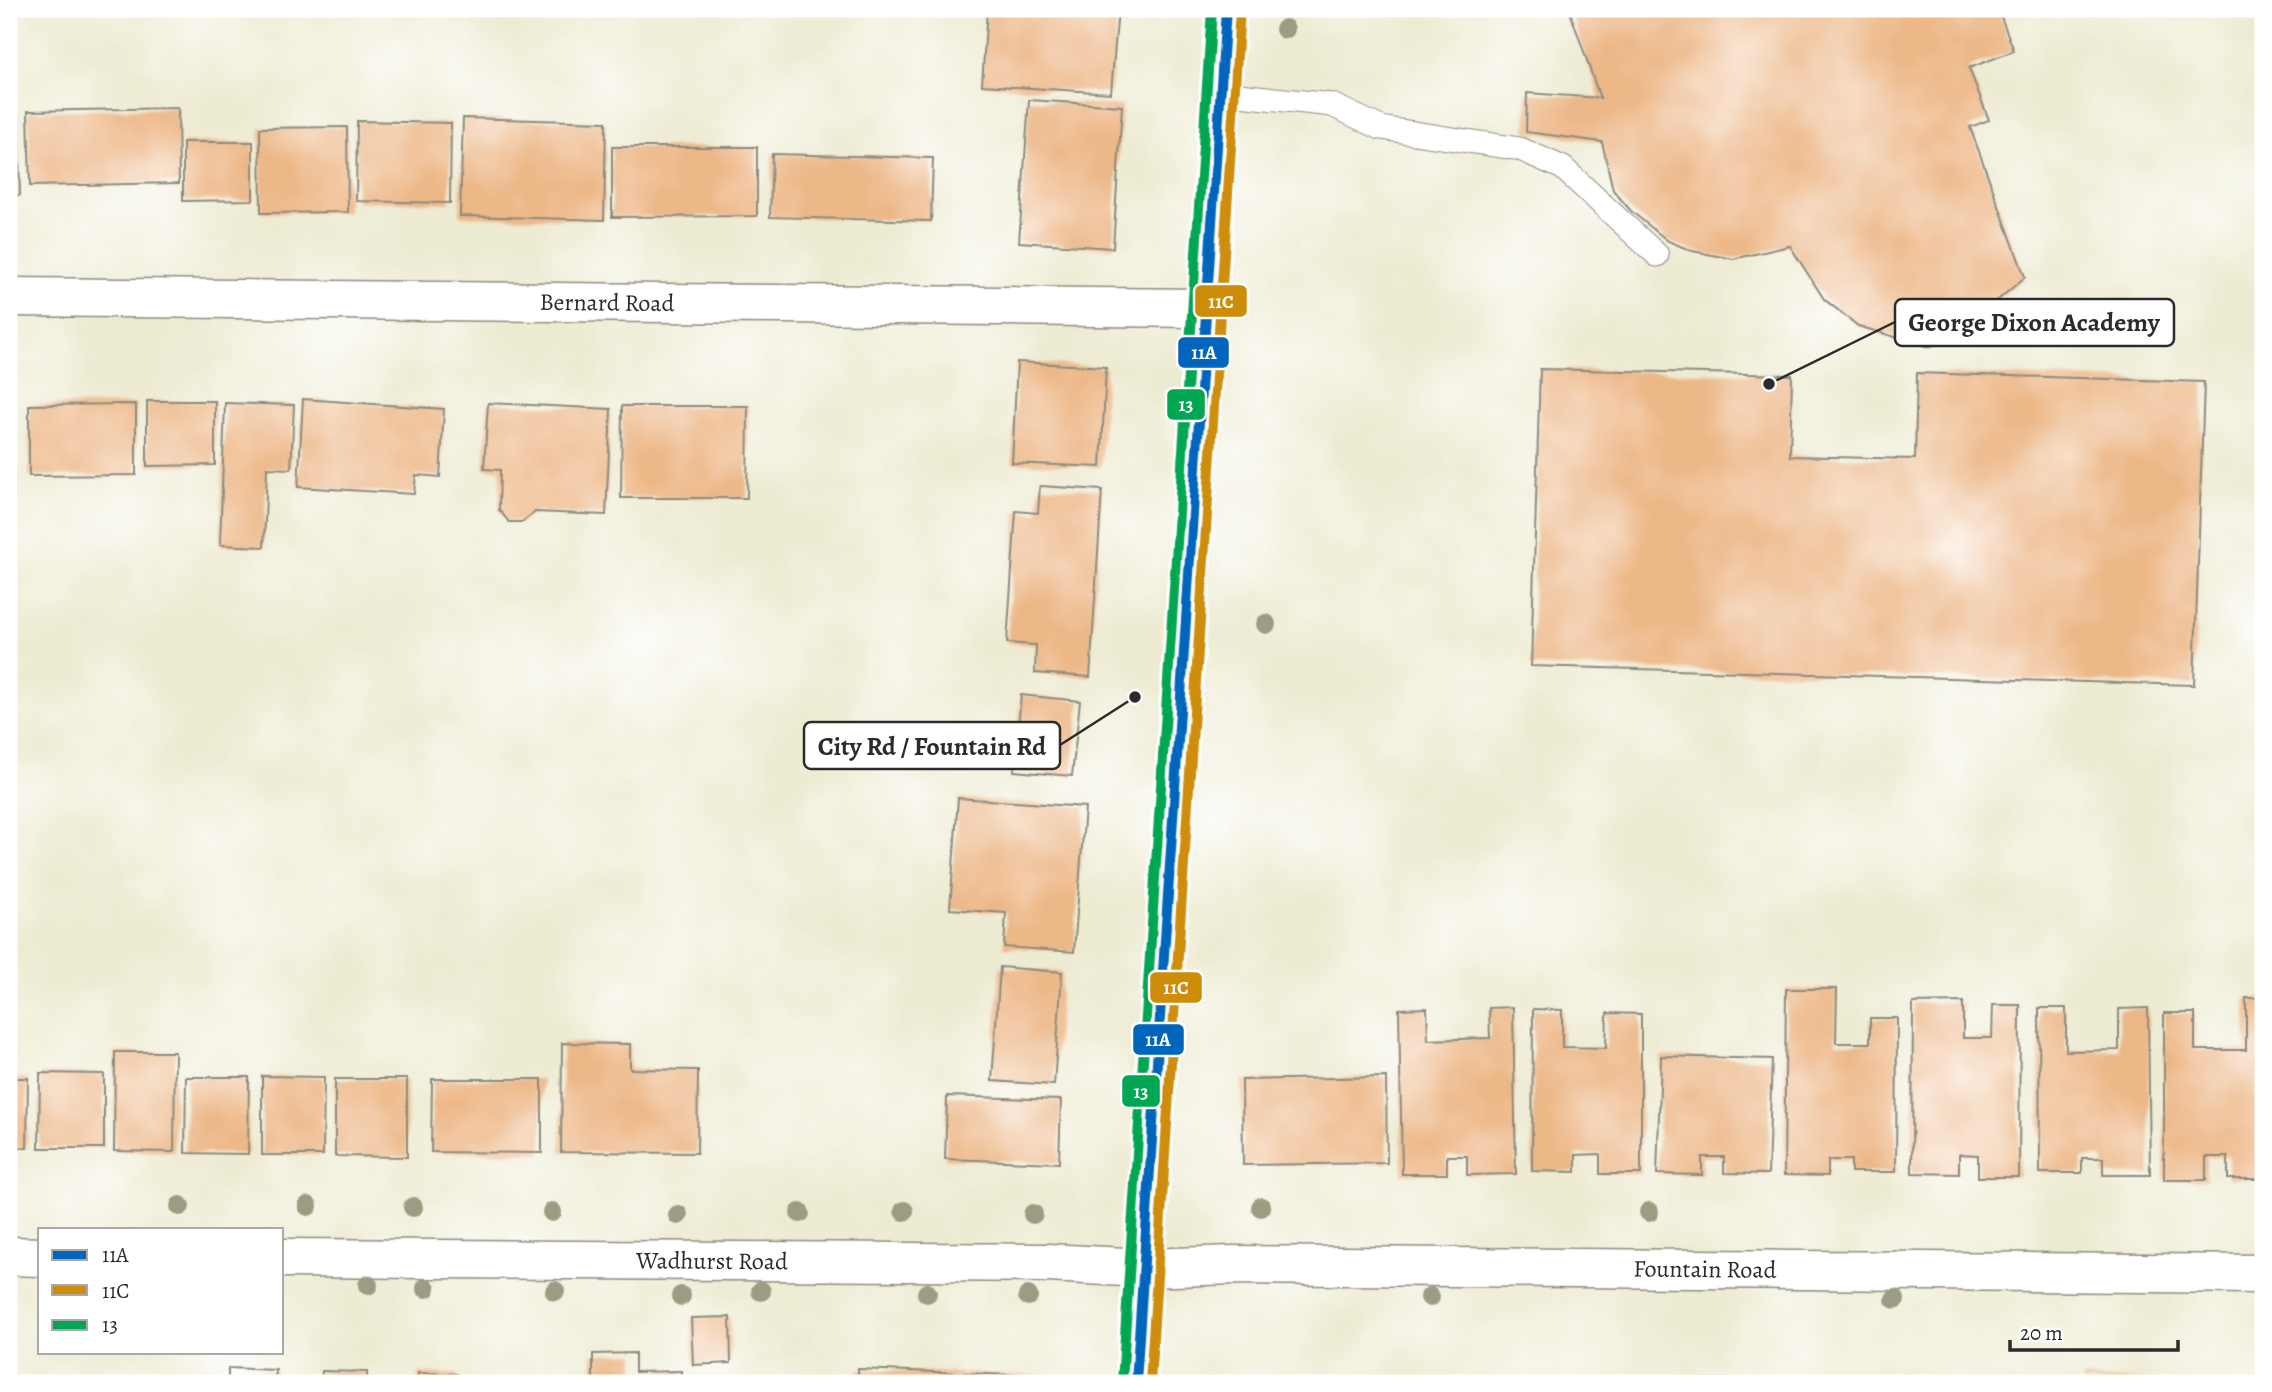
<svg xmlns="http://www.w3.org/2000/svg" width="2272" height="1392" viewBox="0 0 2272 1392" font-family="Alegreya,serif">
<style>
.building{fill:#edb888}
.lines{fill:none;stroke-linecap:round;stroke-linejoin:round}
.lane-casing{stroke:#8c8b7f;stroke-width:25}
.street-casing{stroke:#8c8b7f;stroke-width:41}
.primary-casing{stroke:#8c8b7f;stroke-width:41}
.lane{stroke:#fff;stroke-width:23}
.street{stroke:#fff;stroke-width:38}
.primary{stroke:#fff;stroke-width:38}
.bus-1-casing{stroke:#fff;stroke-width:16}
.bus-2-casing{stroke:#fff;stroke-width:16}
.bus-3-casing{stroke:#fff;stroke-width:16}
.bus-1{stroke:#0065bd;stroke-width:10}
.bus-2{stroke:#ce8d09;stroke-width:10}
.bus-3{stroke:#00a651;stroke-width:10}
.tree{fill:#9c9c82}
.labels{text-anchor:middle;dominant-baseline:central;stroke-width:5;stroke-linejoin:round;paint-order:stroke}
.street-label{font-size:24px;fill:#2b2b2b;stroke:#fff}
.leader{fill:none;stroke:#2b2b2b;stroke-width:2.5}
.callout-dot{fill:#2b2b2b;stroke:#fff;stroke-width:2.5}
.callout{fill:#fff;stroke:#2b2b2b;stroke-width:2.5}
.callout-label{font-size:26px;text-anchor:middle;font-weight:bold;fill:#2b2b2b}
.line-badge{stroke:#fff;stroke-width:2.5}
.badge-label{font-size:19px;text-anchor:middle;font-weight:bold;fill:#fff}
</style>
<rect width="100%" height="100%" fill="#fff"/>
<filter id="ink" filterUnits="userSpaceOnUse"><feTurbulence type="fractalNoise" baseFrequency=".0143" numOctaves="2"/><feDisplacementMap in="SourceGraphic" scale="14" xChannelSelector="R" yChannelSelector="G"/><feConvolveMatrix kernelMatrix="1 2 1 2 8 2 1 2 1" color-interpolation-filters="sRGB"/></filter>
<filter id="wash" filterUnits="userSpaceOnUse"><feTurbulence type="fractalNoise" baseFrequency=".00686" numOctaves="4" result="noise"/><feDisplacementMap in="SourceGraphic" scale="28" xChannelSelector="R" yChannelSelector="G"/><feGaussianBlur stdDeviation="1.57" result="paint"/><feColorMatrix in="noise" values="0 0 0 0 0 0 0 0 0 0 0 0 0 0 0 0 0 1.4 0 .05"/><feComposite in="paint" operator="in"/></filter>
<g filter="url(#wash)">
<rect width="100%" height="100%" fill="#eeebd3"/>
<g id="blocks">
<!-- building -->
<g class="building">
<polygon points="987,9 1118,9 1111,93 982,85"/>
<polygon points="1569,9 1998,9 2014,51 1969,68 1989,120 1970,127 2025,277 1958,334 1929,347 1858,326 1824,299 1790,246 1733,259 1692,251 1668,241 1631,211 1613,190 1602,142 1526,132 1527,93 1600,98"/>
<polygon points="1029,100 1122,106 1113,248 1019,242"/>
<polygon points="178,108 179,183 30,186 28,111"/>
<polygon points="18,116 20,195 9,196 9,117"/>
<polygon points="463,118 606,122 604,220 460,216"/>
<polygon points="357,121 451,123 450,203 356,201"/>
<polygon points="347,127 348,212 261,213 260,128"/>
<polygon points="183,142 253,142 253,200 183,201"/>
<polygon points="612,147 757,147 757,216 612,217"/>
<polygon points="772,154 933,158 931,221 770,217"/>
<polygon points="1017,362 1106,367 1101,467 1012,463"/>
<polygon points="1540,369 1792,375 1790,456 1915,459 1917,373 2204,382 2194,685 1531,666"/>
<polygon points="303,399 444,409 440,477 416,475 414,494 298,487"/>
<polygon points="147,401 215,401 215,465 147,466"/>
<polygon points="225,403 294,405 291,469 267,468 264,547 220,545"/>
<polygon points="488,403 611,409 606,515 535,512 522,522 509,522 499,510 500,470 484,469"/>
<rect x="9" y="404" width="5" height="91"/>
<polygon points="136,404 136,475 29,476 29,405"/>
<polygon points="622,406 748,406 747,498 621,498"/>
<polygon points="1040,486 1102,490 1090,677 1035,673 1036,645 1007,643 1016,511 1038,513"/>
<polygon points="1021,695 1080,701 1072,776 1014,771"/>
<polygon points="958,798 1085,807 1074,952 1004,947 1006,913 950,909"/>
<polygon points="1000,967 1062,972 1054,1085 992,1081"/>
<polygon points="1786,989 1837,989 1836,1043 1870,1043 1870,1018 1897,1018 1896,1172 1851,1172 1851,1160 1828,1160 1828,1176 1784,1175"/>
<polygon points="2246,998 2263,998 2263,1179 2228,1179 2228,1157 2206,1157 2206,1180 2164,1180 2164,1013 2195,1013 2195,1050 2246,1050"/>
<polygon points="1963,1002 1963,1038 1992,1038 1993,1005 2020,1005 2019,1177 1978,1177 1978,1155 1959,1154 1959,1174 1912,1173 1913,1003"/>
<polygon points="1513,1007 1516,1174 1467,1175 1467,1156 1447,1156 1447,1174 1402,1174 1399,1009 1427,1008 1428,1040 1490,1038 1489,1008"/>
<polygon points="2039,1008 2066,1008 2066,1051 2119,1050 2119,1009 2148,1008 2150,1175 2103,1175 2103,1158 2082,1158 2082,1173 2040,1173"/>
<polygon points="1533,1009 1562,1010 1562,1047 1606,1048 1607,1013 1641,1014 1641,1174 1600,1174 1600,1154 1576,1155 1576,1172 1532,1171"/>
<polygon points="562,1043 630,1044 630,1069 698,1070 697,1153 561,1152"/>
<polygon points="115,1052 175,1052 174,1152 114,1151"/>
<polygon points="1661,1056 1772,1059 1768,1174 1724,1173 1724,1157 1702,1157 1702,1175 1657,1174"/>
<polygon points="40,1073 104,1074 104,1148 39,1148"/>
<polygon points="262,1076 324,1077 323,1155 262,1155"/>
<polygon points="186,1077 249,1077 248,1154 185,1153"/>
<polygon points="1386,1077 1387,1163 1243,1165 1242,1080"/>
<polygon points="9,1078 28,1078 27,1148 9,1148"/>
<polygon points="335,1079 407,1079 407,1157 335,1156"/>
<polygon points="432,1079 542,1079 542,1153 431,1152"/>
<polygon points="947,1096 1061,1100 1059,1163 945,1159"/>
<polygon points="730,1317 731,1363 693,1365 691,1318"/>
<polygon points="635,1353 635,1372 681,1371 682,1383 593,1383 593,1354"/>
<polygon points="228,1368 276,1370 275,1383 228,1383"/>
<polygon points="858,1369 1041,1376 1040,1383 858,1383"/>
<polygon points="322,1371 367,1372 367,1383 321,1383"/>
<polygon points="418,1373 457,1374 457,1383 417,1383"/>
<polygon points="1817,1378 1931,1379 1931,1383 1817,1383"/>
<polygon points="2083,1378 2142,1381 2142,1383 2083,1383"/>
<rect x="1700" y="1379" width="105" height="4"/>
<polygon points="218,1380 218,1383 198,1383 198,1381"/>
<polygon points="513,1380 548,1381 548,1383 513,1383"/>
<polygon points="1261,1380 1529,1381 1529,1383 1261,1383"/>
</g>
</g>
</g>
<g filter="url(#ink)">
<use href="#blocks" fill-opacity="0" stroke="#8c8b7f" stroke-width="2"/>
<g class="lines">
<!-- lane casing -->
<g class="lane-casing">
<polyline id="lane" points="1220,93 1332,105 1381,128 1520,149 1563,168 1657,255"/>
</g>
<!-- street casing -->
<g class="street-casing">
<g id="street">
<path id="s1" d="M9 297 1206 308"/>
<polyline points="9,1256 40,1257"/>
<path id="s2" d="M282 1258 1048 1263 1145 1268 1233 1265 2263 1274"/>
</g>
</g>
<!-- primary casing -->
<g class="primary-casing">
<polyline id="primary" points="1136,1383 1226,9"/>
</g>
<!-- lane -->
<use href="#lane" class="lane"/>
<!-- street -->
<use href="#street" class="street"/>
<!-- primary -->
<use href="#primary" class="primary"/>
<!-- bus-1 casing -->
<g class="bus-1-casing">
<polyline id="bus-1" points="1136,1383 1226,9"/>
</g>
<!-- bus-2 casing -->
<g class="bus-2-casing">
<polyline id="bus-2" points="1150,1383 1240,10"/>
</g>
<!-- bus-3 casing -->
<g class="bus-3-casing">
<polyline id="bus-3" points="1122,1382 1212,9"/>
</g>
<!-- bus-1 -->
<use href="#bus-1" class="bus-1"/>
<!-- bus-2 -->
<use href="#bus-2" class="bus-2"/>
<!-- bus-3 -->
<use href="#bus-3" class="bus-3"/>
</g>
<!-- trees -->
<g class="tree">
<circle cx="1285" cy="29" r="10"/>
<circle cx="1266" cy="624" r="10"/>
<circle cx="180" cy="1206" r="10"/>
<circle cx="308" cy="1206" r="10"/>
<circle cx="413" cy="1207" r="10"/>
<circle cx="1261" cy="1207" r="10"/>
<circle cx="904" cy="1211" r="10"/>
<circle cx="552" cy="1212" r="10"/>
<circle cx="1649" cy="1212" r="10"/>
<circle cx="800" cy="1213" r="10"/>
<circle cx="1033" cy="1214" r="10"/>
<circle cx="678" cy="1215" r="10"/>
<circle cx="368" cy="1285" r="10"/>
<circle cx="426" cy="1288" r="10"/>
<circle cx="555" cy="1291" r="10"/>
<circle cx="761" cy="1291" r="10"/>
<circle cx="927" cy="1293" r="10"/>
<circle cx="681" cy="1296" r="10"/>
<circle cx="1028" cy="1296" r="10"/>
<circle cx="1430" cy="1297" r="10"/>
<circle cx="1895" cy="1299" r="10"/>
</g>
</g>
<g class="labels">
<!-- street labels -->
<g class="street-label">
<text stroke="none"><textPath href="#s1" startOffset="598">Bernard Road</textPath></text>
<text stroke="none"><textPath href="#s2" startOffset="430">Wadhurst Road</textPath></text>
<text stroke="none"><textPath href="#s2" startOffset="1423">Fountain Road</textPath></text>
</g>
</g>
<!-- callouts -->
<path class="leader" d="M1769 384L1895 322M1135 697L1060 745"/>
<g class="callout-dot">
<circle cx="1769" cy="384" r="7"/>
<circle cx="1135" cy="697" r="7"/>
</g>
<g class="callout">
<rect x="1895" y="299" width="279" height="47" rx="7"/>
<rect x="804" y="722" width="256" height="47" rx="7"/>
</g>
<g class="callout-label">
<text x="2034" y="331">George Dixon Academy</text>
<text x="932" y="755">City Rd / Fountain Rd</text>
</g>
<g class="line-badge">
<rect x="1194" y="284" width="54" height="34" rx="7" fill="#ce8d09"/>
<rect x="1177" y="336" width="53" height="33" rx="7" fill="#0065bd"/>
<rect x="1166" y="388" width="40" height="33" rx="7" fill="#00a651"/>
<rect x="1149" y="971" width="54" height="33" rx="7" fill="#ce8d09"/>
<rect x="1132" y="1023" width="53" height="33" rx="7" fill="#0065bd"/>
<rect x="1121" y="1074" width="40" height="34" rx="7" fill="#00a651"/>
</g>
<g class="badge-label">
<text x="1221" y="308">11C</text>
<text x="1204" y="359">11A</text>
<text x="1186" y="411">13</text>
<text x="1176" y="994">11C</text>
<text x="1158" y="1046">11A</text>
<text x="1141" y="1098">13</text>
</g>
<!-- margin -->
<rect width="2272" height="1392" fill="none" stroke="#fff" stroke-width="35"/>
<!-- legend -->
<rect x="38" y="1228" width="245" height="126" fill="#ffffff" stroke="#aaaaaa" stroke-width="2"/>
<rect x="52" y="1250" width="35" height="10" fill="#0065bd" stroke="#aaaaaa" stroke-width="2"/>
<text x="102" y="1262" font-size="21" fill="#2b2b2b">11A</text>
<rect x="52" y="1285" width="35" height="10" fill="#ce8d09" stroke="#aaaaaa" stroke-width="2"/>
<text x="102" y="1298" font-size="21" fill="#2b2b2b">11C</text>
<rect x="52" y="1320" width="35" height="10" fill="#00a651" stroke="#aaaaaa" stroke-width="2"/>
<text x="102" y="1332" font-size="21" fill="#2b2b2b">13</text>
<!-- scale -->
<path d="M2010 1340v10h168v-10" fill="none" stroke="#2b2b2b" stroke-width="3.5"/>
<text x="2020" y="1340" font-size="21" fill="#2b2b2b" stroke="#ffffff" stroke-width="5" paint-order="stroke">20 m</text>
</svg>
